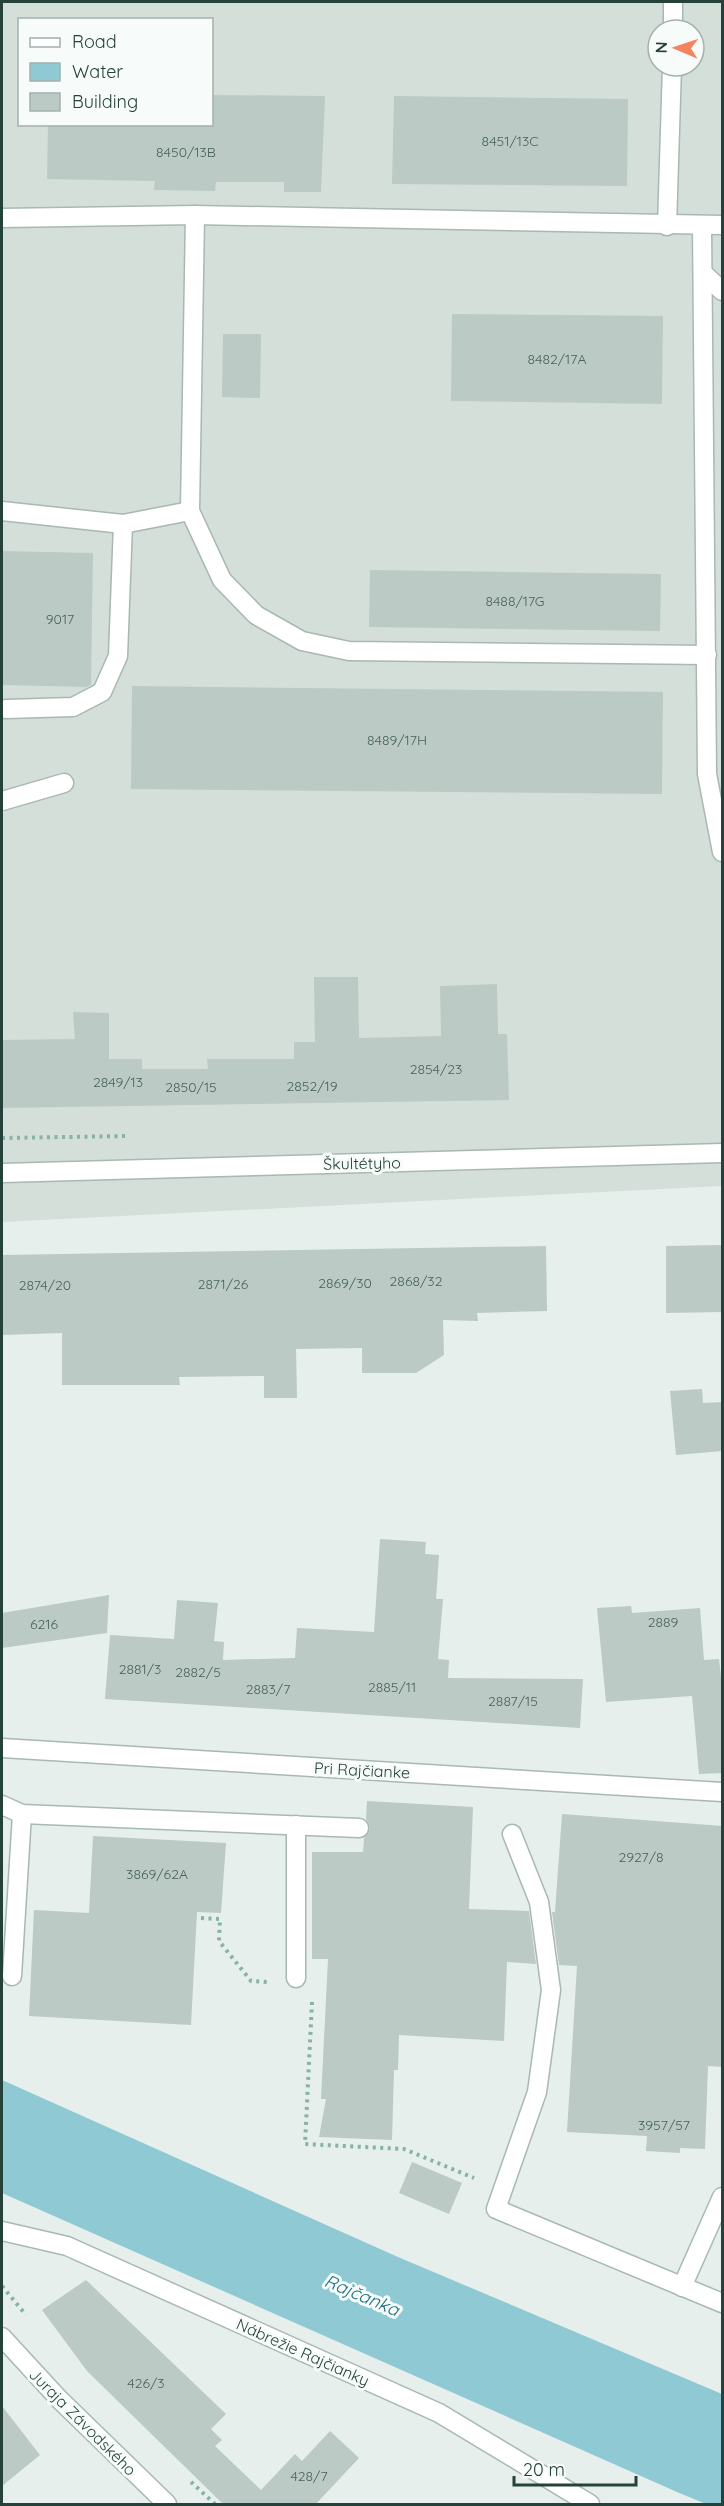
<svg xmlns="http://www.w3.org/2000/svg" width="724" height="2506" viewBox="0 0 724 2506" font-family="Quicksand,sans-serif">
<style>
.built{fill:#d4dfda;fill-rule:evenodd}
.water{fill:#8ec9d4}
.building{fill:#bbcac4}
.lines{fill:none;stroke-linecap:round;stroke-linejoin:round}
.service-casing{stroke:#a8b8b2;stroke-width:21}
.minor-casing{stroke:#a8b8b2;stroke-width:21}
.tertiary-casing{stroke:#a8b8b2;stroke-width:21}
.path{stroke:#86b3a5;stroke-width:4;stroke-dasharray:3 4.5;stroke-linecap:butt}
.service{stroke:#fff;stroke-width:18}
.minor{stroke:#fff;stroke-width:18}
.tertiary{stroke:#fff;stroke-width:18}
.labels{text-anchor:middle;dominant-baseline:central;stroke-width:6;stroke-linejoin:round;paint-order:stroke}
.number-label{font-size:14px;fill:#4a645c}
.street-label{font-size:16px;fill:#24423a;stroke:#f7fbf9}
.water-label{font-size:18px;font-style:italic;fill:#1c6f80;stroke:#f7fbf9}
</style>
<rect width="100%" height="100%" fill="#e6efeb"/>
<!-- built -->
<path class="built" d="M2 2H722V1186L2 1222ZM20 20H212V124H20ZM658 30H694V66H658Z"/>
<!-- water -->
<polygon class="water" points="2,2080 398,2257 722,2394 722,2504 706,2504 677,2492 2,2193"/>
<!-- building -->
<g class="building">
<polygon points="212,95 325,96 321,192 284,192 284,182 216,182 215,191 154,190 155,181 47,179 48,124 212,124"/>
<polygon points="394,96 628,99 627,186 392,184"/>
<polygon points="452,314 663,316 662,404 451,401"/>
<polygon points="223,334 261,334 260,398 222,397"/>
<polygon points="2,551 93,553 91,685 87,687 2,685"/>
<polygon points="370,570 661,574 660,631 369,627"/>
<polygon points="132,686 663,692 662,794 131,789"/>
<polygon points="314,977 358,977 359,1038 441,1036 440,986 497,984 498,1034 507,1034 509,1100 2,1108 2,1040 75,1039 73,1012 109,1013 109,1059 142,1059 142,1069 208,1069 207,1059 294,1059 294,1042 315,1042"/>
<polygon points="722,1245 722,1312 666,1313 666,1246"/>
<polygon points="546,1246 547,1311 477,1313 478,1321 443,1320 444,1355 416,1373 362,1373 362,1348 296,1349 297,1398 264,1398 264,1376 179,1377 180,1385 62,1385 62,1333 2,1335 2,1255"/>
<polygon points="702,1389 703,1403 723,1402 723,1451 676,1455 670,1391"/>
<polygon points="380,1539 426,1542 425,1554 439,1555 436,1599 443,1599 438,1659 449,1660 448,1678 583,1679 580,1728 105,1699 110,1635 174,1639 177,1600 218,1603 214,1641 224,1642 223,1660 295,1658 297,1628 374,1632"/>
<polygon points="109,1595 107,1633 2,1648 2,1613"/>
<polygon points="631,1606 632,1613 700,1608 704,1660 719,1659 723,1696 723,1773 699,1774 692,1696 606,1702 597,1608"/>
<polygon points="367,1801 473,1807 469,1909 529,1911 536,1964 507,1962 504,2041 399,2035 398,2070 394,2070 392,2140 319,2137 326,2099 321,2099 328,1959 312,1959 312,1852 363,1852 364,1838 370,1829 366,1819"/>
<polygon points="562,1814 723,1826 723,2067 708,2066 705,2149 680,2148 680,2153 646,2151 647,2136 567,2132 577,1966 559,1965 552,1912 555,1912"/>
<polygon points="93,1836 226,1843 221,1913 197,1912 191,2025 29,2016 34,1910 89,1913"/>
<polygon points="412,2162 462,2183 449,2214 399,2193"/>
<polygon points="86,2280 226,2414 211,2429 222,2440 215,2446 261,2490 295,2454 302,2461 330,2431 359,2458 315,2505 224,2505 87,2371 42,2310"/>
<polygon points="2,2406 40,2455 2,2486"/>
</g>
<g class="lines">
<!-- service casing -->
<g class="service-casing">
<g id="service">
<polyline points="673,30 673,2"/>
<polyline points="195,215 190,511 222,580 256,615 302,641 349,651 707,655"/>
<polyline points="2,218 195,215 722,225"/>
<polyline points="667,226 672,66"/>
<polyline points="702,226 707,774 722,852"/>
<polyline points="703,273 722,291"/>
<polyline points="2,511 123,524 190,511"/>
<polyline points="6,709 73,707 102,692 118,656 123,524"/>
<polyline points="2,801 64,783"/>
<polyline points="2,1805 22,1814 359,1828"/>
<polyline points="296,1825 296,1978"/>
<polyline points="512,1834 539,1902 551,1990 537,2092 496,2209 722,2303"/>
<polyline points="12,1976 22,1814"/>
<polyline points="682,2287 722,2197"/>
</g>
</g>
<!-- minor casing -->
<g class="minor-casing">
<g id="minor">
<polyline points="2,1173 722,1153"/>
<polyline points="2,1748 722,1792"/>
<polyline points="2,2231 67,2246 439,2413 590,2504"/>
</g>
</g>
<!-- tertiary casing -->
<g class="tertiary-casing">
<polyline id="tertiary" points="2,2337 59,2399 167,2504"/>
</g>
<!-- path -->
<g class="path">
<polyline points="2,1138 128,1136"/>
<polyline points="201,1918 220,1919 219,1941 251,1981 267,1982"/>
<polyline points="312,2002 305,2144 404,2149 474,2178"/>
<polyline points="2,2286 26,2315"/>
<polyline points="191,2482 215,2504"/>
</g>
<!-- service -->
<use href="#service" class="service"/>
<!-- minor -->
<use href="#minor" class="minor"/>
<!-- tertiary -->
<use href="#tertiary" class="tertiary"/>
</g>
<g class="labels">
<!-- number labels -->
<g class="number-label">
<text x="510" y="141">8451/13C</text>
<text x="186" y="152">8450/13B</text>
<text x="557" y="359">8482/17A</text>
<text x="515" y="601">8488/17G</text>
<text x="60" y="619">9017</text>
<text x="397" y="740">8489/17H</text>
<text x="436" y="1069">2854/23</text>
<text x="118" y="1082">2849/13</text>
<text x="312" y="1086">2852/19</text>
<text x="191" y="1087">2850/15</text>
<text x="416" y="1281">2868/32</text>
<text x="345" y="1283">2869/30</text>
<text x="223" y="1284">2871/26</text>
<text x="45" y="1285">2874/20</text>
<text x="663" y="1622">2889</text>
<text x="44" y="1624">6216</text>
<text x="140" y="1669">2881/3</text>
<text x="198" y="1672">2882/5</text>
<text x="392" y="1687">2885/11</text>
<text x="268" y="1689">2883/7</text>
<text x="513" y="1701">2887/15</text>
<text x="641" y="1857">2927/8</text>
<text x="157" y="1874">3869/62A</text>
<text x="664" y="2125">3957/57</text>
<text x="146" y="2383">426/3</text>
<text x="309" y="2476">428/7</text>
</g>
<!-- street labels -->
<g class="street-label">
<text transform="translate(362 1163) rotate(-1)">Škultétyho</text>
<text transform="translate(362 1770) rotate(3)">Pri Rajčianke</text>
<text transform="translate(303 2352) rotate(24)">Nábrežie Rajčianky</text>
<text transform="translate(83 2422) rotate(45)">Juraja Závodského</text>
</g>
<!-- water labels -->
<g class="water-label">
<text transform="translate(362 2295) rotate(23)">Rajčanka</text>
</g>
</g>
<!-- border -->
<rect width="724" height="2506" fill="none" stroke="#24423a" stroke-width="6"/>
<!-- legend -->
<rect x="18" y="18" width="195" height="108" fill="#f7fbf9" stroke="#a3b1ad" stroke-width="1.5"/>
<rect x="30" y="38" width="30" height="9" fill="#ffffff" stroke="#a3b1ad" stroke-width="1.5"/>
<text x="72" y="48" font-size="18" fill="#24423a">Road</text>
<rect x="30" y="63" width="30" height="18" fill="#8ec9d4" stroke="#a3b1ad" stroke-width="1.5"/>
<text x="72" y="78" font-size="18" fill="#24423a">Water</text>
<rect x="30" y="93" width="30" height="18" fill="#bbcac4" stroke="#a3b1ad" stroke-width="1.5"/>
<text x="72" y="108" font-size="18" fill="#24423a">Building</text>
<!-- north arrow -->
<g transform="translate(676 48) rotate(272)"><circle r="28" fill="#f7fbf9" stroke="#a3b1ad" stroke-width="1.5"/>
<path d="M0-4.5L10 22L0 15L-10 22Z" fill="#f4845f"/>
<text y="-9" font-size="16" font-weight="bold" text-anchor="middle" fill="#24423a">N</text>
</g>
<!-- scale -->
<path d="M514 2476v9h122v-9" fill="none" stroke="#24423a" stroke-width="3"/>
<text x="523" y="2476" font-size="18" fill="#24423a" stroke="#f7fbf9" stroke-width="4.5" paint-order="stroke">20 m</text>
</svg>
